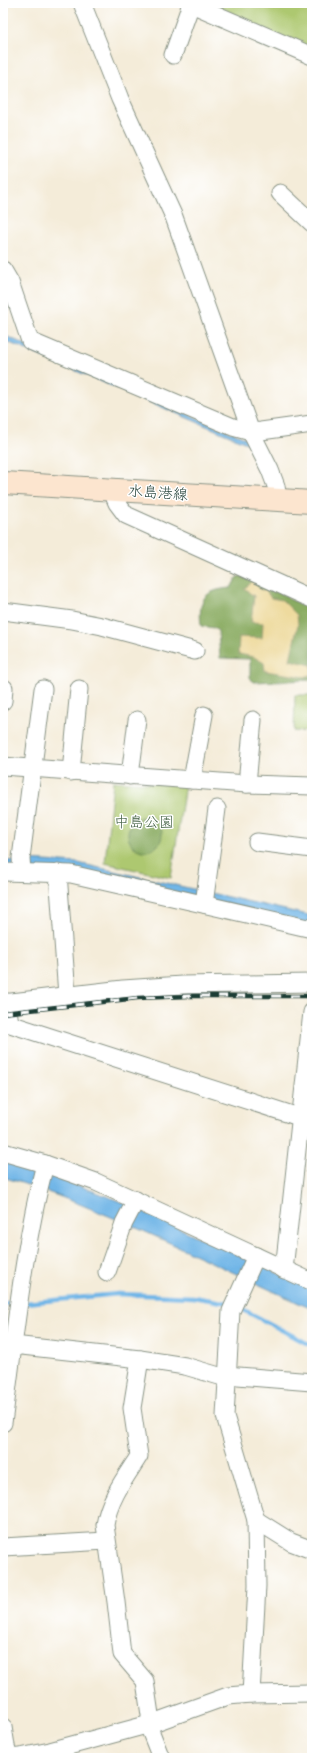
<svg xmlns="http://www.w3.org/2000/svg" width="315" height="1761" viewBox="0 0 315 1761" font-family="'Patrick Hand','Klee One',sans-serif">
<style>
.green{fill:#adc86f;stroke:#668252}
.forest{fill:#8aac62;stroke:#54744b}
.sand{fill:#eeda9e;stroke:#868c69}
.water{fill:#71b6e7;stroke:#487a8e}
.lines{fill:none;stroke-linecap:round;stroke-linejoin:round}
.stream{stroke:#71b6e7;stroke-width:4.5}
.street-casing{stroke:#8a9486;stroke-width:19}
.secondary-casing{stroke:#8a9486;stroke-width:24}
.street{stroke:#fff;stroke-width:17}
.secondary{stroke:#fce5cf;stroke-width:22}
.rail-casing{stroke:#1f3d34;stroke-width:4.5}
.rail{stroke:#fff;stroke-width:3;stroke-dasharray:9;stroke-linecap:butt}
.labels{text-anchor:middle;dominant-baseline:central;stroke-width:3;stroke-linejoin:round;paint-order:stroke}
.street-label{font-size:15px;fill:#1f3d34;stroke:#fff}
.park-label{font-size:15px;fill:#426043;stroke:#fff}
</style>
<rect width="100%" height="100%" fill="#fff"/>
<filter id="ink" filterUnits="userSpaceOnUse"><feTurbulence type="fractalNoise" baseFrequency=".025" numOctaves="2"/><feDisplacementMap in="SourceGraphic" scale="8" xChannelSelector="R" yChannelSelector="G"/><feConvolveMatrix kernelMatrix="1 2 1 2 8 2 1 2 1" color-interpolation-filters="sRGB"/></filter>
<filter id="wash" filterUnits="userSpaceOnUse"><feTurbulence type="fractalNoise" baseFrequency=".012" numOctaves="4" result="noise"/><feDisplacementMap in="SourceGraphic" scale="16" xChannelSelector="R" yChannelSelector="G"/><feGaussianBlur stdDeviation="0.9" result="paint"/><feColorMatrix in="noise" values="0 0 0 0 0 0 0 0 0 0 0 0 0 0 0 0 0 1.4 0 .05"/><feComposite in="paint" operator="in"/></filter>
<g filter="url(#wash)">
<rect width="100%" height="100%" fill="#f4ecd9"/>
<!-- green -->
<g class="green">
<polygon points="210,3 312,3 312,52"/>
<polygon points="295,695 312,695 312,732 294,731"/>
<polygon points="113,781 185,785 171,878 105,863"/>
</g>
<!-- forest -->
<g class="forest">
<path d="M243 576 287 596 289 599 312 608V680L253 682 250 677V659L220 658 218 631 214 628 201 626C198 599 204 590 231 588L237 577Z"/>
<circle cx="145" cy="834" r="17"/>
</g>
<!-- sand -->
<polygon class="sand" points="253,581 260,589 266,591 271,598 282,600 297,615 298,624 290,660 312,665 312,674 305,677 265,671 264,663 254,657 238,654 239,637 262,638 263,623 251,622 254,596 244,589"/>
<!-- water -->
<g class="water">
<polygon points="3,335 247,439 249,444 3,340"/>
<polygon points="27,860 78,863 312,916 312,925 3,870 3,861"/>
<path d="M3 1161 54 1176 124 1203 312 1289V1309C210 1263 110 1210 3 1177Z"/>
</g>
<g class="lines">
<!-- stream -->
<g class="stream">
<polyline points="25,1303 118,1294 193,1297 228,1303"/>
<polyline points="3,1304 9,1303"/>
<polyline points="242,1309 312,1346"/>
</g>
</g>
</g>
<g filter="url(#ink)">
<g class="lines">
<!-- street casing -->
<g class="street-casing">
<g id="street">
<polyline points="82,3 120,99 174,217 251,432 270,470 276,486 278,500"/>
<polyline points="189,3 312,56"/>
<polyline points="173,55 191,4"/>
<polyline points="280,193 312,223"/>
<polyline points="3,270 10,282 30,341 233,427 251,432 261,431 312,424"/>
<polyline points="111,489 117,503 126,515 312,599"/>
<polyline points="3,611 72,620 102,626 195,651"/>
<polyline points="3,701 4,688"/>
<polyline points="3,766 247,784 312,786"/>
<polyline points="71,772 79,689"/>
<polyline points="130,776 137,720"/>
<polyline points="192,780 204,715"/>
<polyline points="247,784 253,720"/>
<polyline points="257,842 312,849"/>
<polyline points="3,872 71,874 312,929"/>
<polyline points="22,872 21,858 43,689"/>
<polyline points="58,873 67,995"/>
<polyline points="204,904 217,809"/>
<polyline points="7,1002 10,1024 302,1118"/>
<polyline points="3,1003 123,989 182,985 312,983"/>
<polyline points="3,1152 45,1164 96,1182 312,1282"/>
<polyline points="284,1270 312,1012"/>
<polyline points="107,1272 124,1223 136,1200"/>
<polyline points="13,1345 140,1359 185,1366 226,1378"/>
<path d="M140 1359 132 1408 139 1456C125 1478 109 1499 105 1525L116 1602 122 1654 145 1681 150 1715V1730L161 1758"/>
<polyline points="226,1375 312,1382"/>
<path d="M3 1423C15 1336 23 1248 45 1164"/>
<polyline points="256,1520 291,1542 312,1550"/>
<polyline points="3,1547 106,1541"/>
<polyline points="251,1694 257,1586 256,1520 225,1416 231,1311 256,1256"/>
<polyline points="3,1727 8,1758"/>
<polyline points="7,1758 20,1757 50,1751 150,1724 228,1696 251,1694 312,1693"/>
</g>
</g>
<!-- secondary casing -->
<g class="secondary-casing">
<polyline id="secondary" points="3,483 312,502"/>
</g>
<!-- street -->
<use href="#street" class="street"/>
<!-- secondary -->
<use href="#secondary" class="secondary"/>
<!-- rail casing -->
<g class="rail-casing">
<polyline id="rail" points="3,1013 138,998 189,996 312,996"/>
</g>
<!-- rail -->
<use href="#rail" class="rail"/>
</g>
</g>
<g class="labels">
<!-- street labels -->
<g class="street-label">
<text transform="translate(158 492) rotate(4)">水島港線</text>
</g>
<!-- park labels -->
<g class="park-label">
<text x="144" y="821">中島公園</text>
</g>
</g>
<!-- margin -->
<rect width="315" height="1761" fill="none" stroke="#fff" stroke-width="16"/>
</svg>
